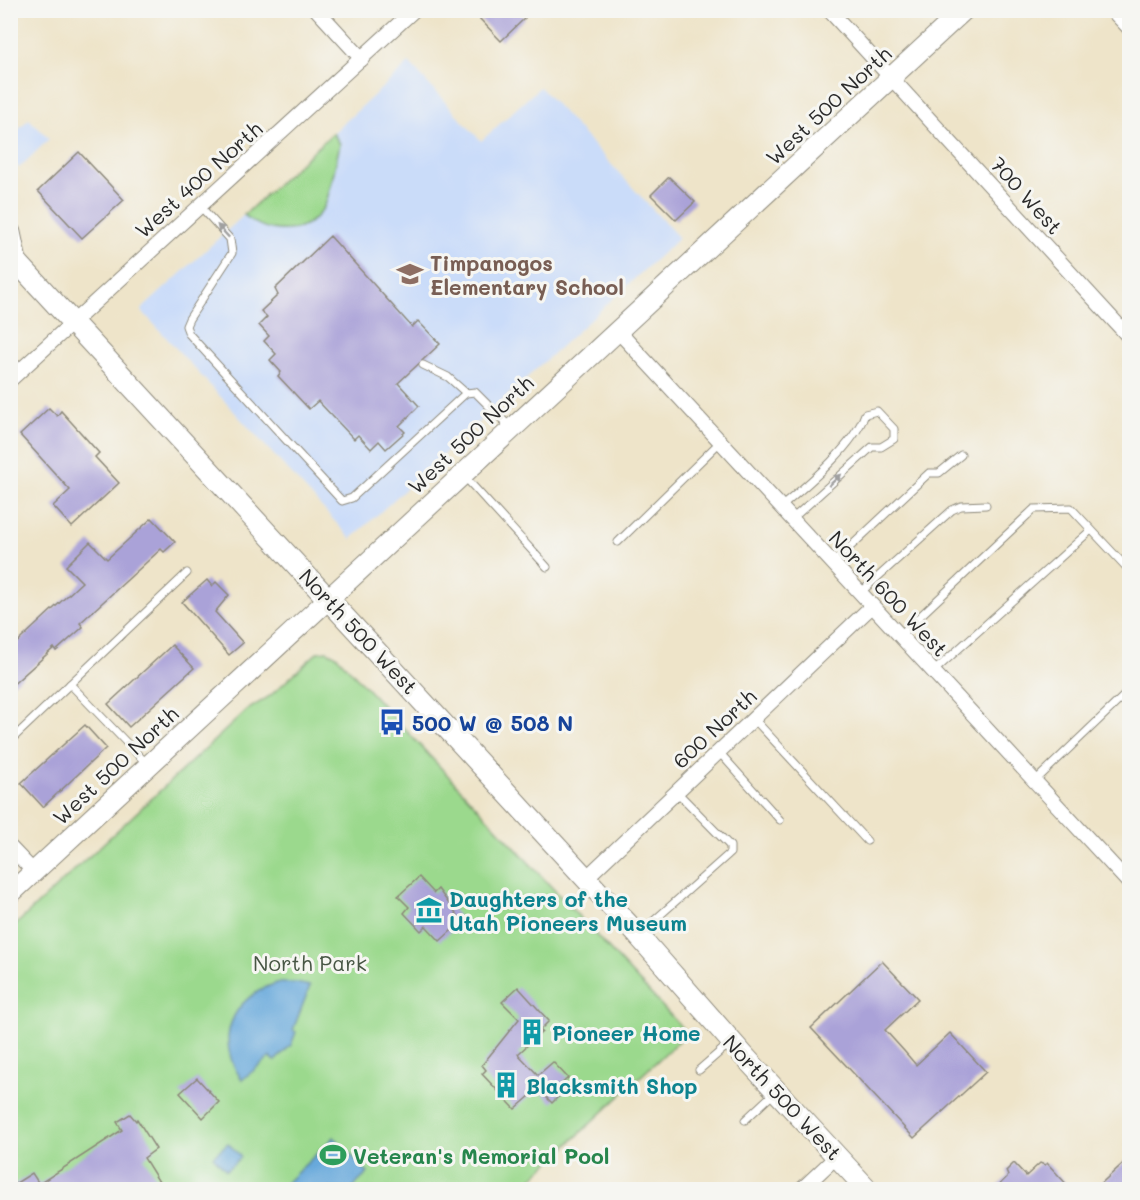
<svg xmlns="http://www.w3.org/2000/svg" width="1140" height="1200" viewBox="0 0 1140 1200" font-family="Mali,sans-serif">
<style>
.built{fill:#cadcf9}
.green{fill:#9bd98d;stroke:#63825c;stroke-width:1.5}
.water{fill:#67a9db;stroke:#496a83;stroke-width:1.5}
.building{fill:#aaa2d8}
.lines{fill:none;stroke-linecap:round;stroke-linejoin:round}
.lane-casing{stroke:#8c887a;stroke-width:9}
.street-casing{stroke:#8c887a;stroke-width:16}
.secondary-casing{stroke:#8c887a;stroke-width:22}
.primary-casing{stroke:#8c887a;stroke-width:23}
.lane{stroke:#fff;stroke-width:7}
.street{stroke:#fff;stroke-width:14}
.secondary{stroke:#fff;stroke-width:20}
.primary{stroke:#fff;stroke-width:21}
.oneway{fill:#a0a0a0}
.labels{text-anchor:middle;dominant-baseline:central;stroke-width:6;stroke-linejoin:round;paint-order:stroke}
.street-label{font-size:21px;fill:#2b2b2b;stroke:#f6f6f2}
.education-label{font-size:21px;font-weight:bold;fill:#785e54;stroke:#f6f6f2;text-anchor:start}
.transit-label{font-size:21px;font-weight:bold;fill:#164399;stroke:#f6f6f2;text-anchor:start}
.culture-label{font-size:21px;font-weight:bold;fill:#0d838f;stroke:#f6f6f2;text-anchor:start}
.park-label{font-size:21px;fill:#475644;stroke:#f6f6f2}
.leisure-label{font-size:21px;font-weight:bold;fill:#27864d;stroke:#f6f6f2;text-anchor:start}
</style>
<rect width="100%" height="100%" fill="#f6f6f2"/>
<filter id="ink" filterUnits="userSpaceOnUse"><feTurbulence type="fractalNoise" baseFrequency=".0167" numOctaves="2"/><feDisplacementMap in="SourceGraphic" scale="12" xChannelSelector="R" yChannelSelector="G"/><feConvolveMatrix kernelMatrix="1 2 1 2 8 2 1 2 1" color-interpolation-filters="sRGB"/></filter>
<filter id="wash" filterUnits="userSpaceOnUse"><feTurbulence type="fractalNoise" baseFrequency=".008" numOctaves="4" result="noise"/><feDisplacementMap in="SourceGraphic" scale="24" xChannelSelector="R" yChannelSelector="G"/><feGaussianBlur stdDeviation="1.35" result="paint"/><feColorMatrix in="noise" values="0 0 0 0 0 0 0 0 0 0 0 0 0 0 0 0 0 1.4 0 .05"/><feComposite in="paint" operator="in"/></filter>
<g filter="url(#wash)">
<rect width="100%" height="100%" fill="#eee4c9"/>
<!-- built -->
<g class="built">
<polygon points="409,63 481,141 540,87 679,238 351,539 141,310"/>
<polygon points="29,119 49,139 19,168 11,160 11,137"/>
</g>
<!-- green -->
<g class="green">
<path d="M333 133 340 144C337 157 329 199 324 207 305 237 269 236 244 215Z"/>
<polygon points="327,651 337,656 687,1033 527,1183 529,1187 526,1189 11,1190 11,929 247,710 270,696 318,652"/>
</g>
<!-- water -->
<g class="water">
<path d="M277 983H296L310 986 293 1030 296 1032 291 1045 275 1061 270 1057 242 1080C213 1038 232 998 277 983Z"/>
<polygon points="334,1137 368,1173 351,1189 280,1189"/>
<polygon points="228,1143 241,1157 226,1170 213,1156"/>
</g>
<g id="blocks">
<!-- building -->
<g class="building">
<polygon points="487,10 518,10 525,18 501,41 479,18"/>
<polygon points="79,152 124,200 82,238 38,191"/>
<polygon points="669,177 695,202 676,220 651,195"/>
<polygon points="330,236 412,327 418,321 440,344 398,383 419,406 399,426 405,432 386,449 379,441 371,449 358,435 354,439 318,401 309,409 278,376 281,372 270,360 276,354 264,341 269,336 259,325 267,317 261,311 278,295 275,289"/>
<polygon points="49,408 57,416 61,411 72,423 99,453 95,457 119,483 72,527 53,506 70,490 20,435"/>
<polygon points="152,518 175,542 164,552 161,549 80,623 83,627 56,651 54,648 10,687 10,649 82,582 66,566 90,542 107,559"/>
<polygon points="207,580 212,586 216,582 229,595 215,612 243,643 229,655 182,602"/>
<polygon points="172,645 194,668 129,727 108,704"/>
<polygon points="85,725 106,748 43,807 21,783"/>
<polygon points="419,877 434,893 438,889 462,921 440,941 426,926 421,931 404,913 409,907 398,896"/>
<polygon points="882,961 918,999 885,1030 904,1051 916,1065 950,1033 986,1072 914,1138 811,1028"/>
<polygon points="518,987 549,1021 540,1030 542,1032 518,1054 538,1075 553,1062 568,1078 558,1087 563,1092 552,1103 538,1089 515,1109 482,1074 486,1070 482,1065 519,1019 502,1002"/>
<polygon points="197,1078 219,1102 203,1118 180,1093"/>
<polygon points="130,1114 136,1121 137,1119 156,1149 144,1158 164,1190 10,1190 10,1187 32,1173 39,1184 122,1130 117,1122"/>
<polygon points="1130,1157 1130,1190 1094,1190"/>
<polygon points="1014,1163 1026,1176 1040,1163 1045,1165 1047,1163 1072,1190 994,1190 1008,1176 1006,1171"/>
</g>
</g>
</g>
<g filter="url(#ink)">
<use href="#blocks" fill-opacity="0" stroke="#8c887a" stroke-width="1.5"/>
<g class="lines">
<!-- lane casing -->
<g class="lane-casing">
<g id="lane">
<polyline points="200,206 230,239 232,253 189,319 186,326 189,334 342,501 352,498 466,393 475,392 510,427"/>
<polyline points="423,365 448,377 466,393"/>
<polyline points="464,476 547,567"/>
<path d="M781 507C808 484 854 446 865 414L877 411 894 429V439L881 447H872L792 519"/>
<polyline points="618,542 720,442"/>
<polyline points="833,563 929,473 939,473 961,455"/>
<polyline points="860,593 952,510 961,506 986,505"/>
<polyline points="899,636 1034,509 1071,508 1130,571"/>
<polyline points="933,672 1091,530"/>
<polyline points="70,684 147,764"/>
<polyline points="754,719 867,841"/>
<polyline points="10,741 187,573"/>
<polyline points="719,752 780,820"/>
<polyline points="1035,781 1130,690"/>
<polyline points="640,933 730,853 730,846 677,792"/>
<polyline points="699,1070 730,1043"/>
<polyline points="745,1120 774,1093"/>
</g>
</g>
<!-- street casing -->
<g class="street-casing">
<g id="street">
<polyline points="317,10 362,59"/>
<polyline points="829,10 1130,338"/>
<polyline points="1112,10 1130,29"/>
<polyline points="617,330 1130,884"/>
<polyline points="10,380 414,10"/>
<polyline points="10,847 34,872"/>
<polyline points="585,879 872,606"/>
<polyline points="801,1190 837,1156"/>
</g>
</g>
<!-- secondary casing -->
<g class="secondary-casing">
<polyline id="secondary" points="10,894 964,10"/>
</g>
<!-- primary casing -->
<g class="primary-casing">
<g id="primary">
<polyline points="10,233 16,261"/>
<polyline points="10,260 16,261 638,935 745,1057 868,1190"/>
</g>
</g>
<!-- lane -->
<use href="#lane" class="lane"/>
<!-- street -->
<use href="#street" class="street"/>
<!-- secondary -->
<use href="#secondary" class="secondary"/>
<!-- primary -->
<use href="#primary" class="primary"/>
</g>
<!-- one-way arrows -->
<defs><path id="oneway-solid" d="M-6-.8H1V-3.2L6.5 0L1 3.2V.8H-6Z" transform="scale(1.5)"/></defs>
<g class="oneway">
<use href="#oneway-solid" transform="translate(223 231) rotate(-133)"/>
<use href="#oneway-solid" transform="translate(835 480) rotate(-42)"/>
</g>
</g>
<!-- icons -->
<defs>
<g id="school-bare" transform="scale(2.07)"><path d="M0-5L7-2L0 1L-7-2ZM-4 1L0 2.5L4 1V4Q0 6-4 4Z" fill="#8d6e63" stroke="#f6f6f2" stroke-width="2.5" paint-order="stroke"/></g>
<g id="bus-bare" transform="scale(2.07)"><path d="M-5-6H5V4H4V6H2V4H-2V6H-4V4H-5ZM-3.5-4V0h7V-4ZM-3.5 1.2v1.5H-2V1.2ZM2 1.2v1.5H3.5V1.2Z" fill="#1a4fb4" stroke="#f6f6f2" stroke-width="2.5" paint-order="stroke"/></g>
<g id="museum-bare" transform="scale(2.07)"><path d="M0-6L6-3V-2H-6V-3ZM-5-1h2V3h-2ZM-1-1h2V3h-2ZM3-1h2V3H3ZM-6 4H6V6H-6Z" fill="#0f9aa8" stroke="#f6f6f2" stroke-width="2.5" paint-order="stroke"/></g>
<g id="building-bare" transform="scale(2.07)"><path d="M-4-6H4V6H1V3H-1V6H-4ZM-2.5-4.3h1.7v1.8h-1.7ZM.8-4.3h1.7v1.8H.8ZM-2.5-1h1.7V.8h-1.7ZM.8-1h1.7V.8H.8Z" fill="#0f9aa8" stroke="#f6f6f2" stroke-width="2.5" paint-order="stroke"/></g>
<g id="stadium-bare" transform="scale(2.07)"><path d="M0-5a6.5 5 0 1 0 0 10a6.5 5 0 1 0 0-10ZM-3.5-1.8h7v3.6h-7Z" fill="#2e9e5b" stroke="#f6f6f2" stroke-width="2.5" paint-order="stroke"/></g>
</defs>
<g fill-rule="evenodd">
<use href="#school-bare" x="410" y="274"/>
<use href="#bus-bare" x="392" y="722"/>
<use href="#museum-bare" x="429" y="910"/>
<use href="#building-bare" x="532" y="1032"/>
<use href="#building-bare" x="506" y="1085"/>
<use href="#stadium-bare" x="333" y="1155"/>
</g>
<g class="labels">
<!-- street labels -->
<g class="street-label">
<text transform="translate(828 105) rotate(-43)">West 500 North</text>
<text transform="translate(198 179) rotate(-42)">West 400 North</text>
<text transform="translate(1027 195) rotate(48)">700 West</text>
<text transform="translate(470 434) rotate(-43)">West 500 North</text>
<text transform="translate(889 593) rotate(47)">North 600 West</text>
<text transform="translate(359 631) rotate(47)">North 500 West</text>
<text transform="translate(714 728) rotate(-43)">600 North</text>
<text transform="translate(115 765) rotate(-43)">West 500 North</text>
<text transform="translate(783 1097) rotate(47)">North 500 West</text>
</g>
<!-- education labels -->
<g class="education-label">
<text x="430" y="262">Timpanogos<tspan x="430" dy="24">Elementary School</tspan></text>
</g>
<!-- transit labels -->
<g class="transit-label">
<text x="412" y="722">500 W @ 508 N</text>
</g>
<!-- culture labels -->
<g class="culture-label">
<text x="449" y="898">Daughters of the<tspan x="449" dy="24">Utah Pioneers Museum</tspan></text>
<text x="552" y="1032">Pioneer Home</text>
<text x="526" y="1085">Blacksmith Shop</text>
</g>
<!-- park labels -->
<g class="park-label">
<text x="310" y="962">North Park</text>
</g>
<!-- leisure labels -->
<g class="leisure-label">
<text x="353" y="1155">Veteran's Memorial Pool</text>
</g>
</g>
<!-- margin -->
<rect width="1140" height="1200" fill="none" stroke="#f6f6f2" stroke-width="36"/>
</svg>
